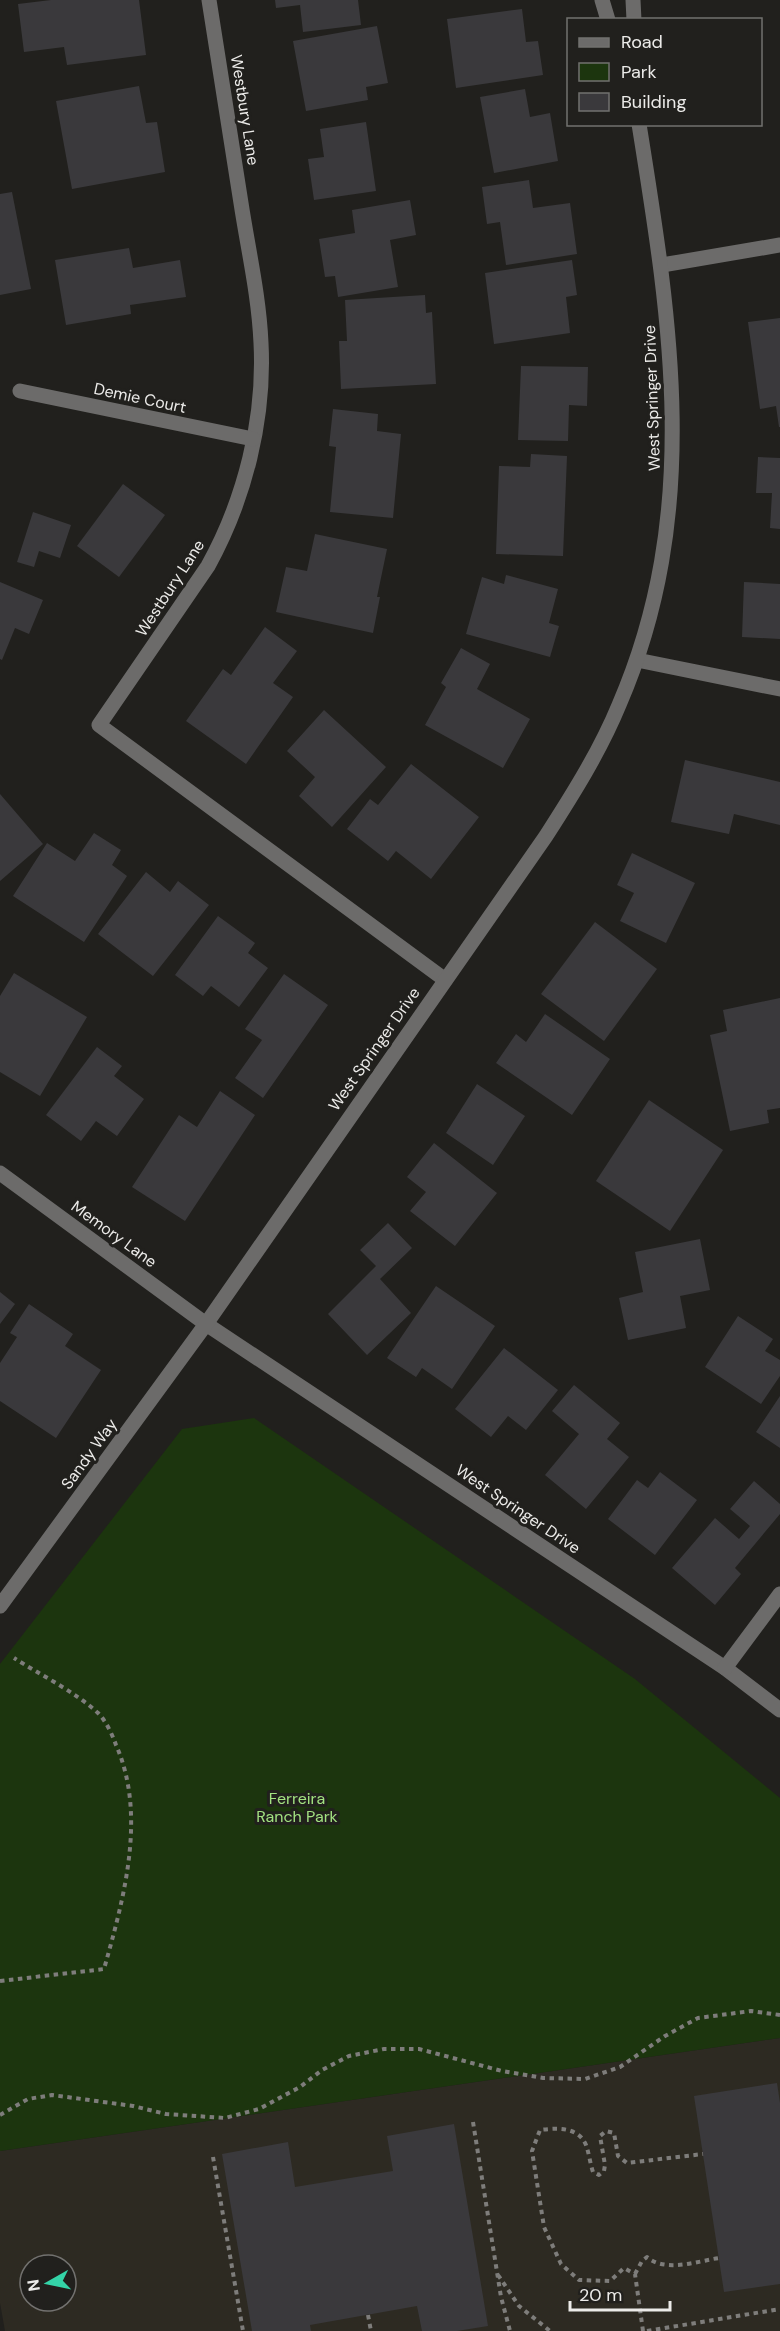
<svg xmlns="http://www.w3.org/2000/svg" width="780" height="2331" viewBox="0 0 780 2331" font-family="'DM Sans',sans-serif">
<style>
.built{fill:#2d2a22;fill-rule:evenodd}
.green{fill:#1c350e}
.building{fill:#3a393c}
.lines{fill:none;stroke-linecap:round;stroke-linejoin:round}
.path{stroke:#7e7d7b;stroke-width:4;stroke-dasharray:4.5 4.5;stroke-linecap:butt}
.minor{stroke:#6c6b6a;stroke-width:15}
.labels{text-anchor:middle;dominant-baseline:central;stroke-width:6;stroke-linejoin:round;paint-order:stroke}
.street-label{font-size:16px;fill:#ecebe9;stroke:#21201d}
.park-label{font-size:16px;fill:#a2e181;stroke:#21201d}
</style>
<rect width="100%" height="100%" fill="#21201d"/>
<!-- built -->
<path class="built" d="M780 2038V2331H5L0 2303V2151ZM30 2265H66V2301H30Z"/>
<!-- green -->
<polygon class="green" points="254,1418 635,1679 780,1798 780,2038 0,2151 0,1664 182,1429"/>
<!-- building -->
<g class="building">
<polygon points="51,0 139,0 146,55 67,65 64,47 24,52 18,4"/>
<polygon points="275,0 358,0 361,25 303,32 300,5 276,8"/>
<polygon points="522,9 526,42 538,41 543,75 456,88 447,19"/>
<polygon points="377,26 388,83 366,87 368,100 306,111 293,41"/>
<polygon points="139,86 146,123 157,122 165,172 72,189 56,101"/>
<polygon points="525,89 530,117 550,113 558,161 494,173 480,97"/>
<polygon points="366,122 376,191 314,200 308,159 324,157 320,129"/>
<polygon points="529,180 533,208 570,203 577,254 506,265 500,222 487,224 482,187"/>
<polygon points="12,192 31,289 0,295 0,194"/>
<polygon points="410,200 416,235 390,240 398,287 338,297 335,276 325,277 319,239 355,233 352,210"/>
<polygon points="129,248 133,268 180,260 186,297 130,305 131,314 66,325 55,260"/>
<polygon points="572,260 577,295 566,297 570,333 494,344 485,273"/>
<polygon points="425,295 426,313 432,312 436,384 341,389 339,341 347,341 345,300"/>
<polygon points="780,318 780,427 779,427 776,406 760,409 748,322"/>
<polygon points="521,366 588,367 587,406 569,405 568,441 518,440"/>
<polygon points="333,409 378,414 377,431 401,434 393,518 330,512 336,447 329,446"/>
<polygon points="531,454 567,456 563,556 496,554 499,466 530,467"/>
<polygon points="758,457 780,458 780,529 770,528 772,493 756,493"/>
<polygon points="123,484 165,515 119,577 77,546"/>
<polygon points="33,512 71,525 60,558 39,551 34,567 17,562"/>
<polygon points="315,534 387,549 377,597 380,597 373,633 276,612 286,567 307,571"/>
<polygon points="506,575 558,589 549,623 559,626 550,657 466,634 482,577 504,584"/>
<polygon points="0,582 43,600 29,634 15,628 2,660 0,659"/>
<polygon points="744,582 780,584 780,639 742,637"/>
<polygon points="265,627 297,651 273,683 293,697 246,764 186,721 223,669 231,675"/>
<polygon points="461,648 490,664 477,689 530,719 503,768 425,725 446,687 441,683"/>
<polygon points="324,710 386,767 332,827 299,796 315,777 287,751"/>
<polygon points="685,760 780,782 780,825 734,814 729,834 671,822"/>
<polygon points="411,764 479,817 431,879 396,851 388,861 347,829 370,799 378,805"/>
<polygon points="0,794 43,844 0,881"/>
<polygon points="94,833 121,850 112,865 127,876 84,942 13,896 47,843 75,861"/>
<polygon points="632,853 695,883 666,943 620,921 634,893 617,885"/>
<polygon points="146,872 170,892 178,881 209,905 153,976 98,934"/>
<polygon points="218,916 255,943 248,953 268,968 239,1007 211,986 203,996 175,975"/>
<polygon points="595,922 657,969 604,1041 541,994"/>
<polygon points="14,973 87,1017 40,1096 0,1072 0,996"/>
<polygon points="284,974 328,1005 263,1098 235,1078 262,1040 245,1029"/>
<polygon points="780,998 780,1108 767,1110 769,1123 730,1131 710,1035 727,1031 723,1010"/>
<polygon points="545,1014 610,1059 572,1115 496,1063 516,1034 526,1042"/>
<polygon points="97,1047 122,1066 114,1076 144,1099 117,1136 96,1121 81,1141 46,1115"/>
<polygon points="477,1084 525,1116 493,1165 446,1133"/>
<polygon points="220,1091 255,1115 185,1221 132,1187 179,1115 197,1127"/>
<polygon points="649,1100 723,1150 670,1231 596,1181"/>
<polygon points="434,1143 497,1193 455,1246 410,1211 426,1192 407,1177"/>
<polygon points="388,1223 412,1248 380,1279 411,1313 367,1355 328,1314 376,1266 360,1250"/>
<polygon points="700,1239 710,1290 680,1296 686,1328 628,1340 619,1298 643,1292 635,1252"/>
<polygon points="436,1286 495,1326 452,1389 422,1368 416,1377 387,1358"/>
<polygon points="0,1292 15,1304 0,1324"/>
<polygon points="29,1304 73,1334 65,1346 101,1370 56,1438 0,1401 0,1363 17,1337 10,1333"/>
<polygon points="738,1316 773,1339 765,1351 780,1360 780,1376 761,1404 705,1367"/>
<polygon points="504,1348 558,1390 526,1430 508,1416 491,1437 455,1409"/>
<polygon points="574,1385 620,1423 607,1439 629,1457 586,1509 545,1475 579,1434 552,1411"/>
<polygon points="780,1396 780,1448 756,1432"/>
<polygon points="660,1472 697,1500 655,1555 608,1519 637,1480 648,1488"/>
<polygon points="754,1481 780,1504 780,1514 735,1568 741,1574 715,1605 672,1568 715,1518 739,1539 750,1526 730,1509"/>
<polygon points="777,2083 780,2103 780,2284 724,2292 694,2096"/>
<polygon points="454,2124 488,2326 457,2331 422,2331 417,2306 310,2325 311,2331 252,2331 222,2154 288,2142 295,2187 393,2171 387,2136"/>
</g>
<g class="lines">
<!-- path -->
<g class="path">
<path d="M0 1981 104 1969C124 1898 147 1815 116 1745 112 1734 106 1721 98 1713 77 1693 39 1674 14 1658"/>
<polyline points="0,2115 28,2099 52,2095 133,2106 166,2114 225,2118 259,2109 300,2087 322,2070 349,2056 384,2049 419,2049 502,2071 543,2078 585,2079 620,2067 665,2036 698,2018 751,2011 780,2015"/>
<polyline points="473,2122 501,2297 510,2331"/>
<polyline points="213,2157 243,2331"/>
<path d="M635 2274 642 2261 647 2257C665 2273 698 2261 719 2258"/>
<polyline points="498,2275 519,2306 550,2331"/>
<polyline points="368,2315 371,2331"/>
<path d="M643 2331 635 2274 624 2268 610 2281 579 2280 561 2264 544 2227 532 2151 540 2130C556 2128 578 2126 586 2145 589 2153 590 2163 593 2172L599 2175 604 2171 605 2165 600 2136 606 2131 614 2133 618 2156 627 2163 703 2154"/>
<polyline points="647,2331 780,2309"/>
</g>
<!-- minor -->
<g class="minor">
<path d="M209 0C220 68 230 135 241 203 248 249 259 296 261 343 265 419 245 499 208 566L99 725 444 979"/>
<polyline points="602,0 608,20"/>
<polyline points="633,0 634,20"/>
<polyline points="662,265 780,245"/>
<polyline points="20,391 253,439"/>
<polyline points="637,660 780,689"/>
<polyline points="0,1173 206,1324 725,1668 780,1710"/>
<path d="M0 1606 206 1324 546 836C573 794 600 751 619 705 702 513 671 323 639 124"/>
<polyline points="725,1668 780,1594"/>
</g>
</g>
<g class="labels">
<!-- street labels -->
<g class="street-label">
<text transform="translate(245 110) rotate(81)">Westbury Lane</text>
<text transform="translate(140 398) rotate(12)">Demie Court</text>
<text transform="translate(652 398) rotate(-92)">West Springer Drive</text>
<text transform="translate(170 588) rotate(-57)">Westbury Lane</text>
<text transform="translate(374 1049) rotate(-55)">West Springer Drive</text>
<text transform="translate(114 1234) rotate(36)">Memory Lane</text>
<text transform="translate(89 1454) rotate(-54)">Sandy Way</text>
<text transform="translate(518 1509) rotate(34)">West Springer Drive</text>
</g>
<!-- park labels -->
<g class="park-label">
<text x="297" y="1798">Ferreira<tspan x="297" dy="18">Ranch Park</tspan></text>
</g>
</g>
<!-- legend -->
<rect x="567" y="18" width="195" height="108" fill="#21201d" stroke="#72716f" stroke-width="1.5"/>
<rect x="579" y="38" width="30" height="9" fill="#6c6b6a" stroke="#72716f" stroke-width="1.5"/>
<text x="621" y="48" font-size="18" fill="#ecebe9">Road</text>
<rect x="579" y="63" width="30" height="18" fill="#1c350e" stroke="#72716f" stroke-width="1.5"/>
<text x="621" y="78" font-size="18" fill="#ecebe9">Park</text>
<rect x="579" y="93" width="30" height="18" fill="#3a393c" stroke="#72716f" stroke-width="1.5"/>
<text x="621" y="108" font-size="18" fill="#ecebe9">Building</text>
<!-- north arrow -->
<g transform="translate(48 2283) rotate(261)"><circle r="28" fill="#21201d" stroke="#72716f" stroke-width="1.5"/>
<path d="M0-4.5L10 22L0 15L-10 22Z" fill="#34d4a8"/>
<text y="-9" font-size="16" font-weight="bold" text-anchor="middle" fill="#ecebe9">N</text>
</g>
<!-- scale -->
<path d="M570 2301v9h100v-9" fill="none" stroke="#ecebe9" stroke-width="3"/>
<text x="579" y="2301" font-size="18" fill="#ecebe9" stroke="#21201d" stroke-width="4.5" paint-order="stroke">20 m</text>
</svg>
